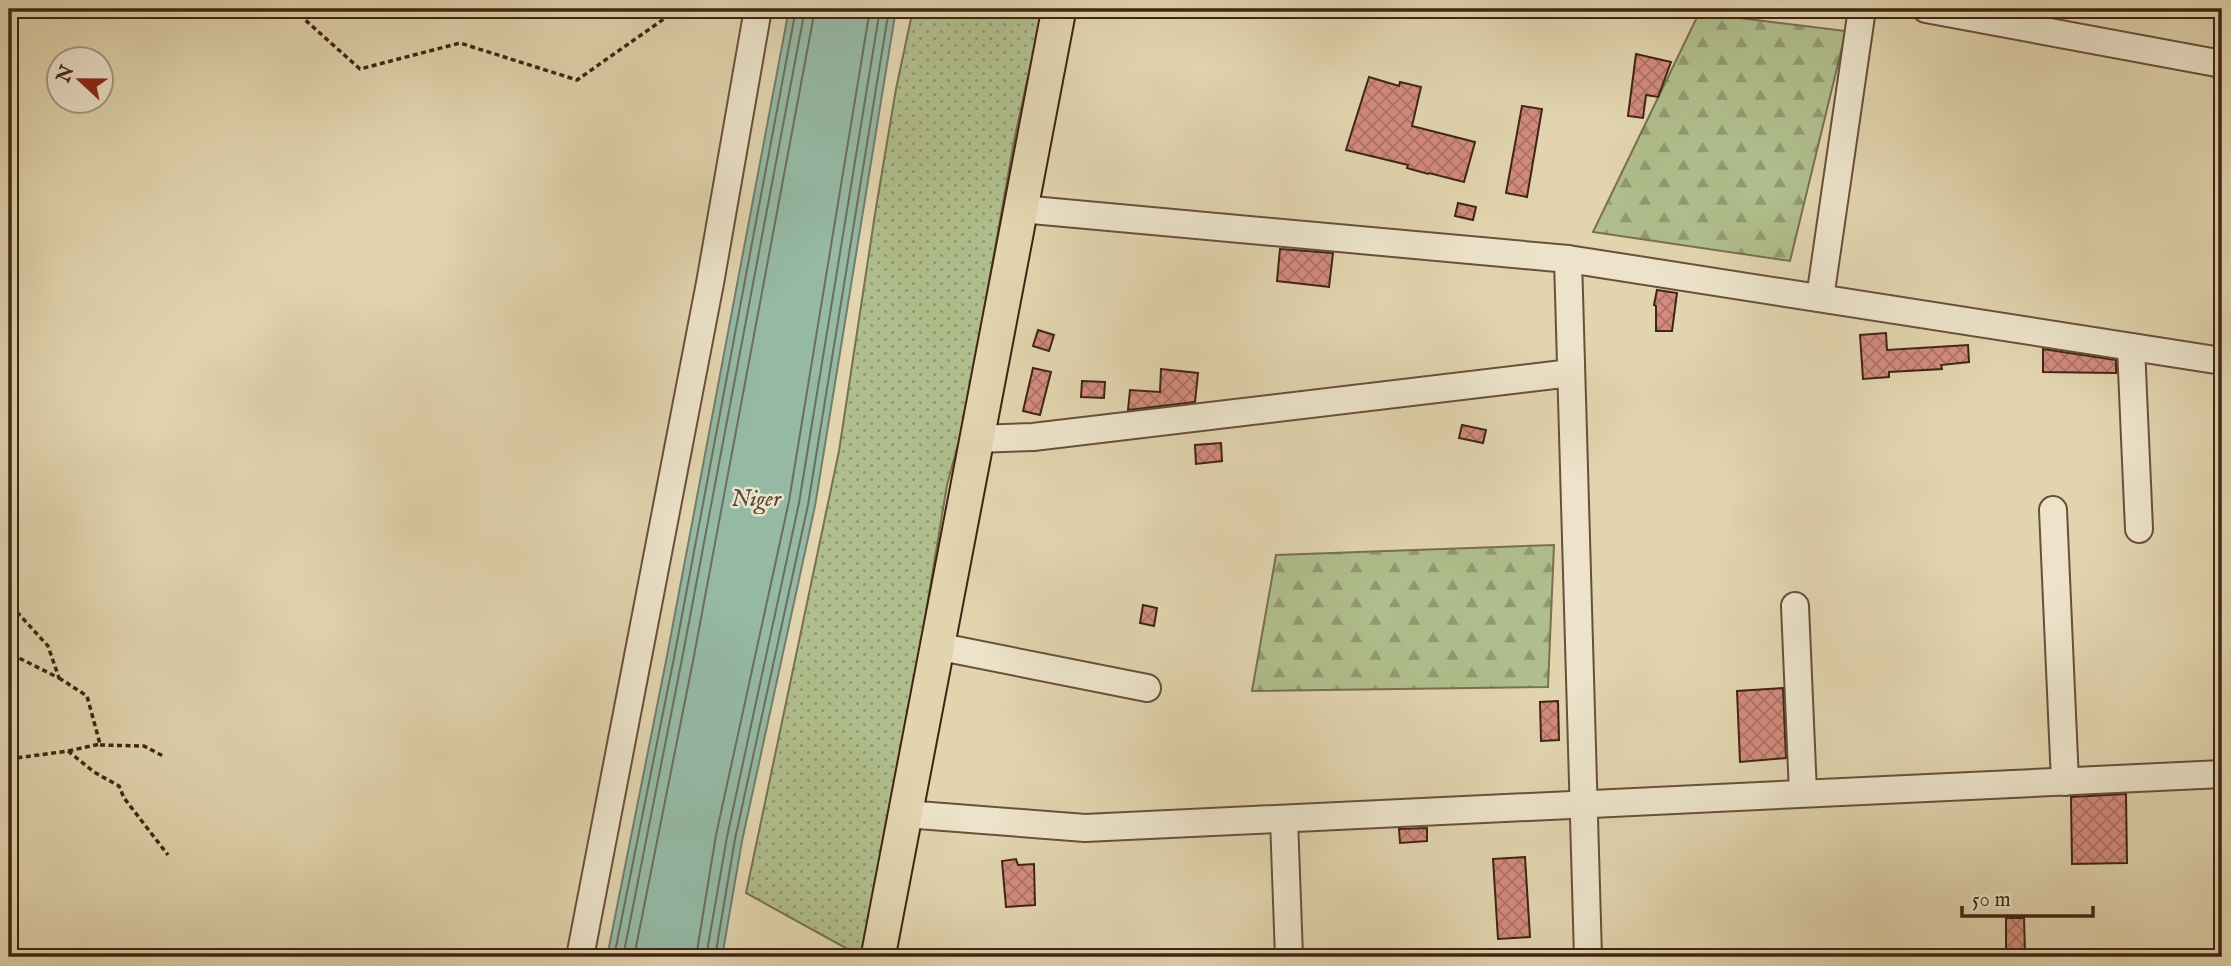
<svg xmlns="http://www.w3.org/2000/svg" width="2231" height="966" viewBox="0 0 2231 966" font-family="'IM FELL English',serif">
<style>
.grass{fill:url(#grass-dots);stroke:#787050;stroke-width:2}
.forest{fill:url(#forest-firs);stroke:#787050;stroke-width:2}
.water{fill:#95b9a5;stroke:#737d6b;stroke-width:2}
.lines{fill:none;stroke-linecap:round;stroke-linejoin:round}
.shore{stroke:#6b6e5d;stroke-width:2}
.building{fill:url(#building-cross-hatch);stroke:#412415;stroke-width:2}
.minor-casing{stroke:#69503b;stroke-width:30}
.major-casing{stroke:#412415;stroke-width:37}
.path{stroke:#412415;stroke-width:3.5;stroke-dasharray:5 3.5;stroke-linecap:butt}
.minor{stroke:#ece3ca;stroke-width:26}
.major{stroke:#e1d4ae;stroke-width:33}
.labels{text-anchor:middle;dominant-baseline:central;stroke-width:5;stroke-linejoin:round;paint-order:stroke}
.water-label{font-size:23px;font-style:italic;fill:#564939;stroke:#ece3ca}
</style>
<defs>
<pattern id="grass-dots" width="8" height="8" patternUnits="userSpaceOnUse" patternTransform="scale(1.75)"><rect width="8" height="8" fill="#b0bd8c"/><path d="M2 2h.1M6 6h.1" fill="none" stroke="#919971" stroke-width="1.8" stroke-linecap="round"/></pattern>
<pattern id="forest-firs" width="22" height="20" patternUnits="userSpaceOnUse" patternTransform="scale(1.75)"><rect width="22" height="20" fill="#b0bd8c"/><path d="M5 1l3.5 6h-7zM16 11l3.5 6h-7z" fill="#919971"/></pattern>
<pattern id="building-cross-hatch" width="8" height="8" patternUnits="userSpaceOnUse" patternTransform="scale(1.75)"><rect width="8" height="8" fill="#d28b7d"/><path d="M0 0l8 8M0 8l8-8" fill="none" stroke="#ac7165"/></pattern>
</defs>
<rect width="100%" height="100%" fill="#e1d4ae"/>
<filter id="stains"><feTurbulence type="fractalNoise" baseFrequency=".00286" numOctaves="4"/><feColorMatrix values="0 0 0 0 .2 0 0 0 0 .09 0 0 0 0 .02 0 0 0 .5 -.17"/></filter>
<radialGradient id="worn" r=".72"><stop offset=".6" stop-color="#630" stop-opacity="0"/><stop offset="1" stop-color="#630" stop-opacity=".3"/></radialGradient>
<!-- grass -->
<polygon class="grass" points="913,9 1043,9 1015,136 988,288 977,375 947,485 874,926 862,957 746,893 839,451 875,214 896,89"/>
<!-- forest -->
<g class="forest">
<polygon points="1699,13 1846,31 1790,261 1593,232"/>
<polygon points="1554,545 1548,687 1252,691 1276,555"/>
</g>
<!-- water -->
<polygon class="water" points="789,9 896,9 815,506 742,841 722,957 607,957 667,656"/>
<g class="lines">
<!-- shore -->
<g class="shore">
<polyline points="614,957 674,658 796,9"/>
<polyline points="623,957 682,659 805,9"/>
<polyline points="634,957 693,661 815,9"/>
<polyline points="696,957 716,835 789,501 870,9"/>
<polyline points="706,957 727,837 799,503 880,9"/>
<polyline points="715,957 735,839 808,505 889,9"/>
</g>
</g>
<!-- building -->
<g class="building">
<polygon points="1636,54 1671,62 1658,97 1646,95 1643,118 1628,116"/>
<polygon points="1369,77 1399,86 1400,82 1421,87 1412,126 1475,142 1464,182 1429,173 1428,174 1407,168 1408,165 1346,150"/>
<polygon points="1522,106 1542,109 1527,197 1506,193"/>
<polygon points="1458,203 1476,207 1473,220 1455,216"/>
<polygon points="1280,249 1333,253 1329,287 1277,281"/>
<polygon points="1657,290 1677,293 1672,331 1656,331 1656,306 1654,305"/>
<polygon points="1038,330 1054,335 1049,351 1033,346"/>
<polygon points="1886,333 1887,350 1968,345 1969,362 1941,365 1942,369 1889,372 1889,377 1863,379 1860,335"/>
<polygon points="2043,349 2116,360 2116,373 2043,372"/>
<polygon points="1033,368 1051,372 1040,415 1023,411"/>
<polygon points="1161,369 1198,373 1195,402 1128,410 1130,390 1160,392"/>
<polygon points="1082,381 1105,382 1104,398 1081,397"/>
<polygon points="1462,425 1486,430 1483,443 1459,438"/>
<polygon points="1221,443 1222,461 1196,464 1195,445"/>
<polygon points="1143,605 1157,608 1154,626 1140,623"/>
<polygon points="1783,688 1786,758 1740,762 1737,691"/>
<polygon points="1558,701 1559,740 1541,741 1540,702"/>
<polygon points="2126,794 2127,863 2072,864 2071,797"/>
<polygon points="1427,828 1427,841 1400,843 1399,829"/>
<polygon points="1525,857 1530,937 1498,939 1493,859"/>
<polygon points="1016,859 1018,865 1034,864 1035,905 1006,907 1002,861"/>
<polygon points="2006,918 2024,918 2025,952 2006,952"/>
</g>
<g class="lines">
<!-- minor casing -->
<g class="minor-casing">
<g id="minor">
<polyline points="1926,9 2222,64"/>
<polyline points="1021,209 1568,259 2222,361"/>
<polyline points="1568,259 1588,957"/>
<polyline points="1820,298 1862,9"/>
<polyline points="2131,347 2139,529"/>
<polyline points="976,439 1033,437 1571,373"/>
<polyline points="2053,510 2065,782"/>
<polyline points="1795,606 1803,793"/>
<polyline points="936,646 1147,688"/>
<polyline points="905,814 1085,828 2222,774"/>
<polyline points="1284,819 1289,957"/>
<polyline points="580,957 710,283 758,9"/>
</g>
</g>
<!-- major casing -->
<g class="major-casing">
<polyline id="major" points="878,957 1059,9"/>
</g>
<!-- path -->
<g class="path">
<polyline points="293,9 360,69 460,43 577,80 678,9"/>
<polyline points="9,597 17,612 48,646 59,678 9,653"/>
<polyline points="59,678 87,696 100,744 68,751"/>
<polyline points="100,745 144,746 165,757"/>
<polyline points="9,759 68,751 94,772 119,786 124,798 168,855"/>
</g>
<!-- minor -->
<use href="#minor" class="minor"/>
<!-- major -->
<use href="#major" class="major"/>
</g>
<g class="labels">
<!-- water labels -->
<g class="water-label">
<text x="756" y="499">Niger</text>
</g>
</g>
<!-- margin -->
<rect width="2231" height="966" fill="none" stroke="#e1d4ae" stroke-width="35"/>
<rect x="10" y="10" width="2210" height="945" fill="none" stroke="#412415" stroke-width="3.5"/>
<rect x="18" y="18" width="2196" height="931" fill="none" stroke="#412415" stroke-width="2"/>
<!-- north arrow -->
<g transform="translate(80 80) rotate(292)"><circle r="33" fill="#ece3ca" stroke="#a89782" stroke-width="2"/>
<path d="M0-5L12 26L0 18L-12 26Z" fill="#8f2418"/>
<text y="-10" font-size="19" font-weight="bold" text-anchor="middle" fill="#412415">N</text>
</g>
<!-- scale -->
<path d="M1962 906v10h131v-10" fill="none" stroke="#412415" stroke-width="3.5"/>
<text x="1972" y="906" font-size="21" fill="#412415" stroke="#ece3ca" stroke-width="5" paint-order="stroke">50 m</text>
<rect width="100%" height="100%" filter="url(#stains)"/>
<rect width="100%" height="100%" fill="url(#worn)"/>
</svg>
